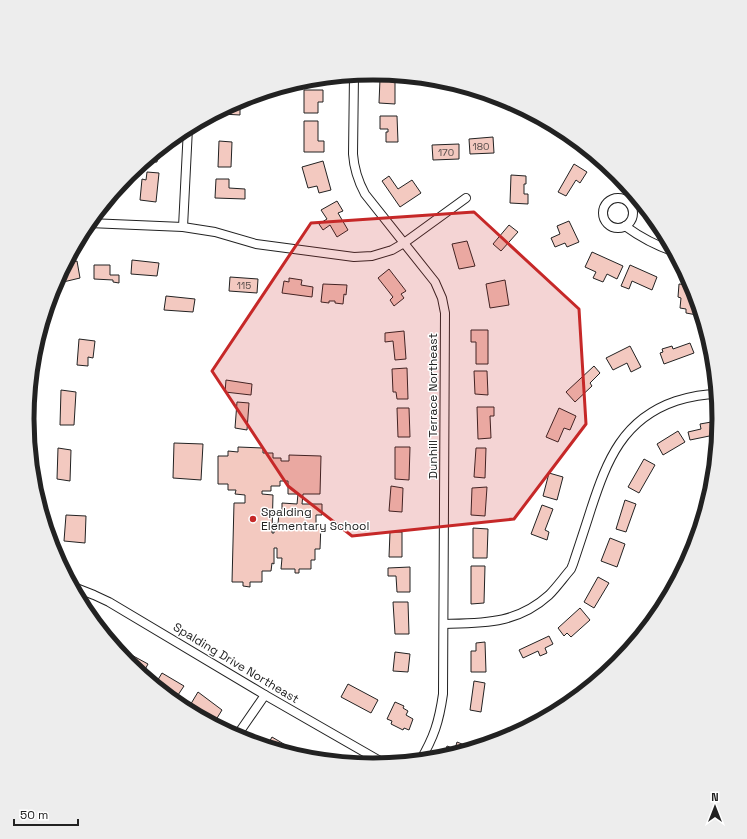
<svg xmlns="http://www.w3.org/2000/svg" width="747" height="839" viewBox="0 0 747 839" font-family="'Space Grotesk',sans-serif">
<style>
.building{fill:#f3c9c0;stroke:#222;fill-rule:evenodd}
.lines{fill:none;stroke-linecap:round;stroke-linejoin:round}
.minor-casing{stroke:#222;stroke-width:10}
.minor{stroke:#fff;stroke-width:8}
.marked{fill:#c62828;fill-opacity:0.2;stroke:#c62828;stroke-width:3;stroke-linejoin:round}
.poi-dot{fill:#c62828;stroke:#fff;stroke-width:1.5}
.labels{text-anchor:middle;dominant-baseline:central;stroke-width:3;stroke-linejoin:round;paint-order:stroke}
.number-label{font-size:10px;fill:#564c4a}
.street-label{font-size:12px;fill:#222;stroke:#fff}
.poi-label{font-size:12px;fill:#222;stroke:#fff;text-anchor:start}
.rim{fill:none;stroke:#222;stroke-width:5}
</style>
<rect width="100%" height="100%" fill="#fff"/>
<!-- building -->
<g class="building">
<polygon points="380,79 395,79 395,104 379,103"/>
<polygon points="304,90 323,90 323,102 318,102 318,113 304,113"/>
<polygon points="240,100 240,115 222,114 223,109"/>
<polygon points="380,116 397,116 398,142 386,142 386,132 388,132 388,129 380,129"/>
<polygon points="304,121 318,121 318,141 324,141 324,152 304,152"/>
<polygon points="493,137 494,153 470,154 469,139"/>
<polygon points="219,141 232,142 231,167 218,167"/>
<polygon points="459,144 459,159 433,160 432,145"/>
<polygon points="158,150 157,162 144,162"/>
<polygon points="323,161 331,190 319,193 317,186 308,188 302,167"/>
<polygon points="574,164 587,172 580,183 576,180 566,196 558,192"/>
<polygon points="147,172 159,173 156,202 140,200 142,179 146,180"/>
<polygon points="511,175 526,176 526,184 524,184 524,194 528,194 528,204 510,203"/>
<polygon points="389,176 398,189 412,180 421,193 400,207 382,181"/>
<polygon points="216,179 229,179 229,188 245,189 245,199 215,198"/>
<polygon points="337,201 343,211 338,213 348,230 337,237 330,225 323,230 319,224 327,219 321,210"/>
<polygon points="569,221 579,242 567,247 565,243 555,247 551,238 560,234 557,226"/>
<polygon points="509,225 518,232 501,251 493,244"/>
<polygon points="467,241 475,266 459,269 452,244"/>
<polygon points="592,252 623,266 617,279 607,274 603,282 593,278 596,272 585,267"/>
<polygon points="132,260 159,263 157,276 131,274"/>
<polygon points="77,261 80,278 59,283 58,279 66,264"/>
<polygon points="94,265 110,265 110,275 119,275 119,283 113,282 113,280 94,279"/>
<polygon points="630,265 657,277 652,290 632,281 629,289 621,286"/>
<polygon points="389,269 406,291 401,294 404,298 394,306 390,300 393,297 378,278"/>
<polygon points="230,277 258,279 257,293 229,291"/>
<polygon points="289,278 302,280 301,285 313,287 312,297 282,293 284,281 289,282"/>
<polygon points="505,280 509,305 490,308 486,284"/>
<polygon points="323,284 347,285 346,295 344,294 343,304 335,303 335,301 329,301 329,303 321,302"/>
<polygon points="679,284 689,285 688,297 697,298 701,311 698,311 697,315 686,313 686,309 680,308 681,298 678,297"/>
<polygon points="166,296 195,299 193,312 164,310"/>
<polygon points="471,330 488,330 488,364 476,364 476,342 471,342"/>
<polygon points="404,331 406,359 395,360 393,341 385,342 385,333"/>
<polygon points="79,339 95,341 93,358 88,357 88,366 77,365"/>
<polygon points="690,343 694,353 664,364 660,353 663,352 662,349 672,346 673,349"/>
<polygon points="630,346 641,367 631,372 627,363 613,370 606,358"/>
<polygon points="594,366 600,373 590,383 592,386 575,402 566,392"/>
<polygon points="407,368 408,399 397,399 396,392 393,392 392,369"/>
<polygon points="474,371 487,371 488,395 475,394"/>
<polygon points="226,380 252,384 251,395 225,392"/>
<polygon points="61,390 76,392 74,425 60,425"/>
<polygon points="237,402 249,403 247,430 235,428"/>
<polygon points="477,407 494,407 494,416 490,416 491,438 478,439"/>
<polygon points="397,408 409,408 410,437 398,437"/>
<polygon points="559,408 576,416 570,430 564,428 558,442 546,437"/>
<polygon points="717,421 719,434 690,440 688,432 701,429 700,424"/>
<polygon points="678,431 685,442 663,455 657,444"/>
<polygon points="174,443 203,444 201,480 173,478"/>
<path d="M238 447 263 448V453H273V458H281V461H289V455L321 456 320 494H303L302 504H322V515H316V524H321L320 549H315V560H311V569H299V573H295V569H281L282 558H277V548H274V564L272 563 271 571H262V582H250V587L243 586V582H232L234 503H245V495L235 494 236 490H228V484H218V456H228V451L238 452ZM280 481H288V494H298L297 504 282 503V514L279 513 278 524 274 523V533H272L273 495 262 494V491H271V486H280Z"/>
<polygon points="395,447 410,447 409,480 395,479"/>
<polygon points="58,448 71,450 70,481 57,479"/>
<polygon points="476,448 486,448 485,478 474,477"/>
<polygon points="644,459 655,465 639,493 628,487"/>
<polygon points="549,473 563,477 557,500 543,496"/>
<polygon points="391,486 403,488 402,512 389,511"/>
<polygon points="487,487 485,516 471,515 472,488"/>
<polygon points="625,500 636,504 626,532 616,529"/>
<polygon points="542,505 553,509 545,530 549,532 547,540 531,534"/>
<polygon points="66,515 86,516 85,543 64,541"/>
<polygon points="473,528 488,529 487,558 473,558"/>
<polygon points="390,532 402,532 402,557 389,557"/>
<polygon points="610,538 625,544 617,567 601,561"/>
<polygon points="471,566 485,566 484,603 471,604"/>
<polygon points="410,567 410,592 397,592 396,576 388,576 388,568"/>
<polygon points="598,577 609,583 594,608 584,602"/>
<polygon points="393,602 408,602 409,634 395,634"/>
<polygon points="580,608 590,620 571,637 567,633 564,636 558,628"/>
<polygon points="549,636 553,644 545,648 547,653 540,656 538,651 523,658 519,650"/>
<polygon points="485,642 486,672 471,672 471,651 476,651 476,643"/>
<polygon points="126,652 148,664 142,675 128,664 123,657"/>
<polygon points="395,652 410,654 408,672 393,671"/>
<polygon points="162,673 184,686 178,695 156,683"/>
<polygon points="474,681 485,683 481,712 470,710"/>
<polygon points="348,684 378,700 371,713 341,697"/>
<polygon points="198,692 222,710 214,723 189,707"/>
<polygon points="395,702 404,706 403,708 408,711 406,715 413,719 409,730 404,728 403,730 391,724 392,721 387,719"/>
<polygon points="272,737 294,750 291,755 280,751 268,744"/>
<polygon points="457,742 467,746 465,752 442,759 447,746 455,749"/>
</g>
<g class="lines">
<!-- minor casing -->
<g class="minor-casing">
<g id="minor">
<path d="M354 75 353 154C354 169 358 181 365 194L435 282 442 298 445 313 443 694C439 722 434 737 420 761"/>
<circle cx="618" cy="213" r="15"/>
<polyline points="89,223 183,227 215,232 256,244 354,257 372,256 392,250 404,243 466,198"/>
<path d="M625 226C640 237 657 246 675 252"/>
<polyline points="183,227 188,128"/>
<polyline points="71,586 94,595 109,602 265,695 387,765"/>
<path d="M444 624C484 623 517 624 549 595 557 587 564 577 571 569L573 564C579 546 585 528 591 509 607 460 623 419 676 401 689 397 703 394 717 394"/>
<polyline points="236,737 265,695"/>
</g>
</g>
<!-- minor -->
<use href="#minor" class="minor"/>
</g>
<!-- marked area -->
<path class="marked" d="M474 212 579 309 586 424 514 519 352 536 288 486 212 371 311 223Z"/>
<!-- markers -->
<circle class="poi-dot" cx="253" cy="519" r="4"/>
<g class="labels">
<!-- number labels -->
<g class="number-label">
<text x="481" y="146">180</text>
<text x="446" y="152">170</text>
<text x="244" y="285">115</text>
</g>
<!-- street labels -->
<g class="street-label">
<text transform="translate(433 406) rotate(-90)">Dunhill Terrace Northeast</text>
<text transform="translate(236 663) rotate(31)">Spalding Drive Northeast</text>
</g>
<!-- poi labels -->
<g class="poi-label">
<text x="261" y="512">Spalding<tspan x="261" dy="14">Elementary School</tspan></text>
</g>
</g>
<!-- crop -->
<path d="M0 0H747V839H0ZM34 419a339 339 0 1 1 678 0a339 339 0 1 1-678 0Z" fill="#ededed" fill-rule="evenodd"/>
<path class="rim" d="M34 419a339 339 0 1 1 678 0a339 339 0 1 1-678 0Z"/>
<!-- north arrow -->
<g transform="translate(715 807)" stroke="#ffffff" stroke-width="3" paint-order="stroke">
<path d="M0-3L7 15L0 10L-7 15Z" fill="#222222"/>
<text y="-6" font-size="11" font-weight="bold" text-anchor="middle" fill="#222222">N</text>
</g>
<!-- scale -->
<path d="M14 819v6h64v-6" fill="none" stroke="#222222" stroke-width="2"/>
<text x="20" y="819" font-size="12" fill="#222222" stroke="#ffffff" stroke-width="3" paint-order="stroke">50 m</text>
</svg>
